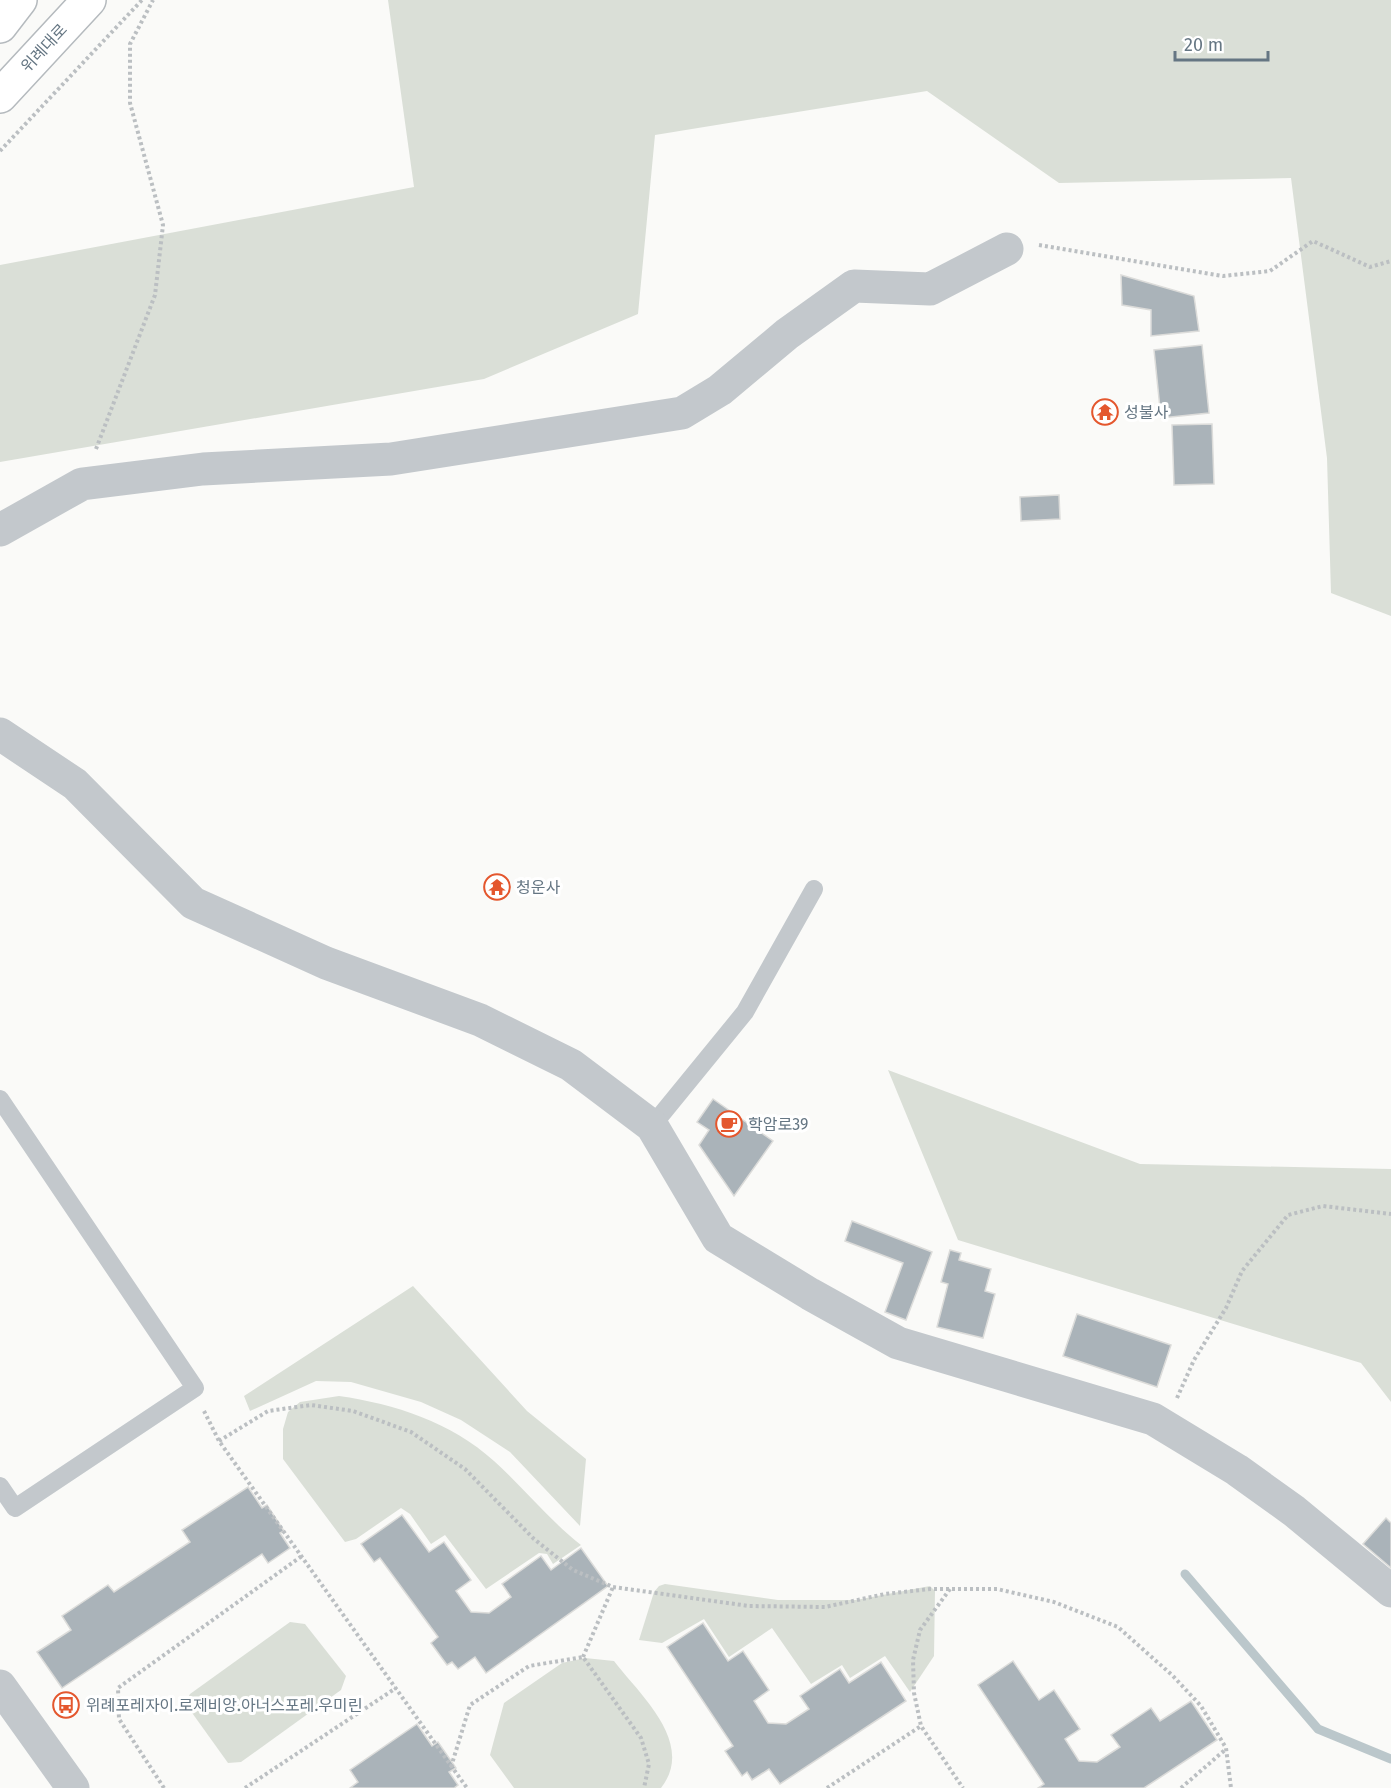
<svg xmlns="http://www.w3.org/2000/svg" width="1391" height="1788" viewBox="0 0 1391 1788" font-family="'Fira Sans','Noto Sans KR',sans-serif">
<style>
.green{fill:#dadfd7}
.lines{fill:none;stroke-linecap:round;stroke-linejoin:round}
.stream{stroke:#bbc7cb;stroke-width:9}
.building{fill:#aab3b9;stroke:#dcdcda;stroke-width:1.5}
.primary-casing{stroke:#b5babe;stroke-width:36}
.path{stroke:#bbbfc2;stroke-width:4;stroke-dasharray:3 3;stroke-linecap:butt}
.service{stroke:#c3c8cc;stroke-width:18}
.minor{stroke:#c3c8cc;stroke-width:33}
.primary{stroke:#fff;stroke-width:33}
.labels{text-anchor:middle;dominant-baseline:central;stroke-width:6;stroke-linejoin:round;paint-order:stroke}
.street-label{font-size:16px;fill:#657683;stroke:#fff}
.poi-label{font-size:16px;fill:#657683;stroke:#fff;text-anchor:start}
</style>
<rect width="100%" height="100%" fill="#fafaf8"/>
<!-- green -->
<g class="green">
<polygon points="388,0 1391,0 1391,616 1331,593 1327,458 1291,178 1059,183 927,91 655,135 638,314 484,379 0,462 0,265 414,187"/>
<polygon points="888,1070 1140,1164 1391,1169 1391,1402 1361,1363 958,1240"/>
<polygon points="413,1286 527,1411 586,1459 580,1526 510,1452 461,1420 421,1402 351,1382 316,1381 250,1411 244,1396"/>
<path d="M339 1396C395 1404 451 1422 494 1461 524 1488 549 1520 581 1545L553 1564 547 1554 539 1553 486 1589 445 1535 431 1544 410 1514 401 1508 356 1539 345 1542 283 1459V1429L288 1412 300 1402Z"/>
<polygon points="665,1584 778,1600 856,1600 930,1586 935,1591 934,1656 910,1692 885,1656 850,1678 842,1665 811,1684 772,1628 729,1657 704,1619 662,1643 639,1640 654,1592 659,1586"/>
<polygon points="290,1622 305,1624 346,1676 341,1690 241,1762 228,1763 185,1703 190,1694"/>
<path d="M585 1658 614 1661C640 1695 696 1743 661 1788H514L490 1755 504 1703 562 1663Z"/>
</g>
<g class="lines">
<!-- stream -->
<polyline class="stream" points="1185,1574 1318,1729 1391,1759"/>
</g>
<!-- building -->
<g class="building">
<polygon points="1121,275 1194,296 1199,331 1151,336 1151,310 1122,305"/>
<polygon points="1202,345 1209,413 1161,418 1154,350"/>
<polygon points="1212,424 1214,484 1174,485 1172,425"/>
<polygon points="1059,495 1060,519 1021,521 1020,497"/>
<polygon points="713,1099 773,1141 734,1196 699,1145 709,1130 697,1122"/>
<polygon points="852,1221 932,1252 906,1320 885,1312 903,1263 845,1241"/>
<polygon points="950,1250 961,1253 959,1260 991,1269 985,1291 995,1294 983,1338 937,1327 948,1284 941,1282"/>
<polygon points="1077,1314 1171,1345 1157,1387 1063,1356"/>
<polygon points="248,1487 262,1508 267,1505 284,1531 280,1533 290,1548 268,1563 262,1554 62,1688 37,1652 71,1630 62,1616 108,1585 114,1592 190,1542 182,1530"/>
<polygon points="402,1515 429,1552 444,1542 471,1580 456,1591 471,1612 489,1613 511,1597 502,1584 541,1556 551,1570 581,1548 608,1586 486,1673 475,1657 458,1669 452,1662 447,1665 431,1643 438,1637 380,1558 374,1562 361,1544"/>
<polygon points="1386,1518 1391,1523 1391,1568 1363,1544"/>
<polygon points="703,1623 728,1661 743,1651 769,1690 754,1701 768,1723 786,1724 809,1709 800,1696 840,1669 849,1683 881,1662 906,1701 780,1784 769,1769 752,1780 747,1772 742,1776 725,1751 733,1746 667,1647"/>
<polygon points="1013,1661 1039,1700 1054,1690 1080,1729 1065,1739 1079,1761 1097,1762 1120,1747 1111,1735 1151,1708 1160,1721 1191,1701 1217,1740 1144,1788 1038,1788 1044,1784 978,1685"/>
<polygon points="417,1724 432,1746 438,1742 456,1768 449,1772 458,1785 454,1788 350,1788 358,1782 350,1770"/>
</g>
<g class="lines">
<!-- primary casing -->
<g class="primary-casing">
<g id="primary">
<polyline points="0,26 20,0"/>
<polyline points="0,96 89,0"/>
</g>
</g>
<!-- path -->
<g class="path">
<polyline points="0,151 142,0"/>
<polyline points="1039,245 1223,276 1270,271 1313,241 1370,267 1391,261"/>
<polyline points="96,449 155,295 163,225 130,103 130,44 153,0"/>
<polyline points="1177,1398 1194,1360 1226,1308 1242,1271 1288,1215 1323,1206 1391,1214"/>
<polyline points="204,1411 219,1441 467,1788"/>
<polyline points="219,1441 268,1411 311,1405 353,1411 411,1432 465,1469 534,1539 573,1570 613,1587 749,1606 825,1607 885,1594 930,1589 997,1589 1054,1602 1118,1627 1173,1676 1201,1706 1226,1748 1231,1788"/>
<polyline points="950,1589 920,1630 913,1660 914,1693 921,1726 963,1788"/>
<polyline points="583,1657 613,1587"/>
<polyline points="451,1767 470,1705 529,1666 583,1657 641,1738 649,1764 644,1788"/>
<polyline points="164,1788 119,1719 118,1688 302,1556"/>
<polyline points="245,1788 396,1688"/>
<polyline points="827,1788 921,1726"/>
<polyline points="1181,1788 1226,1749"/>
</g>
<!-- service -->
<g class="service">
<polyline points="0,1099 195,1388 15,1508 0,1486"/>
<polyline points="652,1126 745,1012 814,889"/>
</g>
<!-- minor -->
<g class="minor">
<polyline points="0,530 82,484 203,469 391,459 682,413 720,390 787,334 854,286 930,289 1007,249"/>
<polyline points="0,734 75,784 193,903 326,963 480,1020 571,1065 652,1126 718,1238 810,1294 898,1343 1153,1419 1237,1470 1294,1511 1391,1591"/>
<polyline points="0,1686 73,1788"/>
</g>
<!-- primary -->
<use href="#primary" class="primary"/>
</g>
<!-- icons -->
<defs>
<g id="temple-ring" transform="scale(1.35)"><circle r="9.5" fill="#fff" stroke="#e4572e" stroke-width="1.5"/><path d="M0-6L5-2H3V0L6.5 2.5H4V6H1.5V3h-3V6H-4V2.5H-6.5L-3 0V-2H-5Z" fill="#e4572e"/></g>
<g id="cafe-ring" transform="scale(1.35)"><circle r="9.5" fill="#fff" stroke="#e4572e" stroke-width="1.5"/><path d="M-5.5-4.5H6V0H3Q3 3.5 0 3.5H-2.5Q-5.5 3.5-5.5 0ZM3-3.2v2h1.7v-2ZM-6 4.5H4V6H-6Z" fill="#e4572e"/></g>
<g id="bus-ring" transform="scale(1.35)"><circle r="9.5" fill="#fff" stroke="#e4572e" stroke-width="1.5"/><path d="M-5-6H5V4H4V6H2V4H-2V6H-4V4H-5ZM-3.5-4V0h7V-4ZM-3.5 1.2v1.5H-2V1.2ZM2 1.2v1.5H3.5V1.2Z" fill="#e4572e"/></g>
</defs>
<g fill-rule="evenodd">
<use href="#temple-ring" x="1105" y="412"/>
<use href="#temple-ring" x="497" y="887"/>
<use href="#cafe-ring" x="729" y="1124"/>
<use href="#bus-ring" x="66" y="1705"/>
</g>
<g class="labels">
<!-- street labels -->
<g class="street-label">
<text transform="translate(44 48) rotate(-47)">위례대로</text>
</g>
<!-- poi labels -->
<g class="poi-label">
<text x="1124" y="412">성불사</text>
<text x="516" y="887">청운사</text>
<text x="748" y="1124">학암로39</text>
<text x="86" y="1705">위례포레자이.로제비앙.아너스포레.우미린</text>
</g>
</g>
<!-- scale -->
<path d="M1175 51v9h93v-9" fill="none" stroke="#657683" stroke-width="3"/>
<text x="1184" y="51" font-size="18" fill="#657683" stroke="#ffffff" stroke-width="4.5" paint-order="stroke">20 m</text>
</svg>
